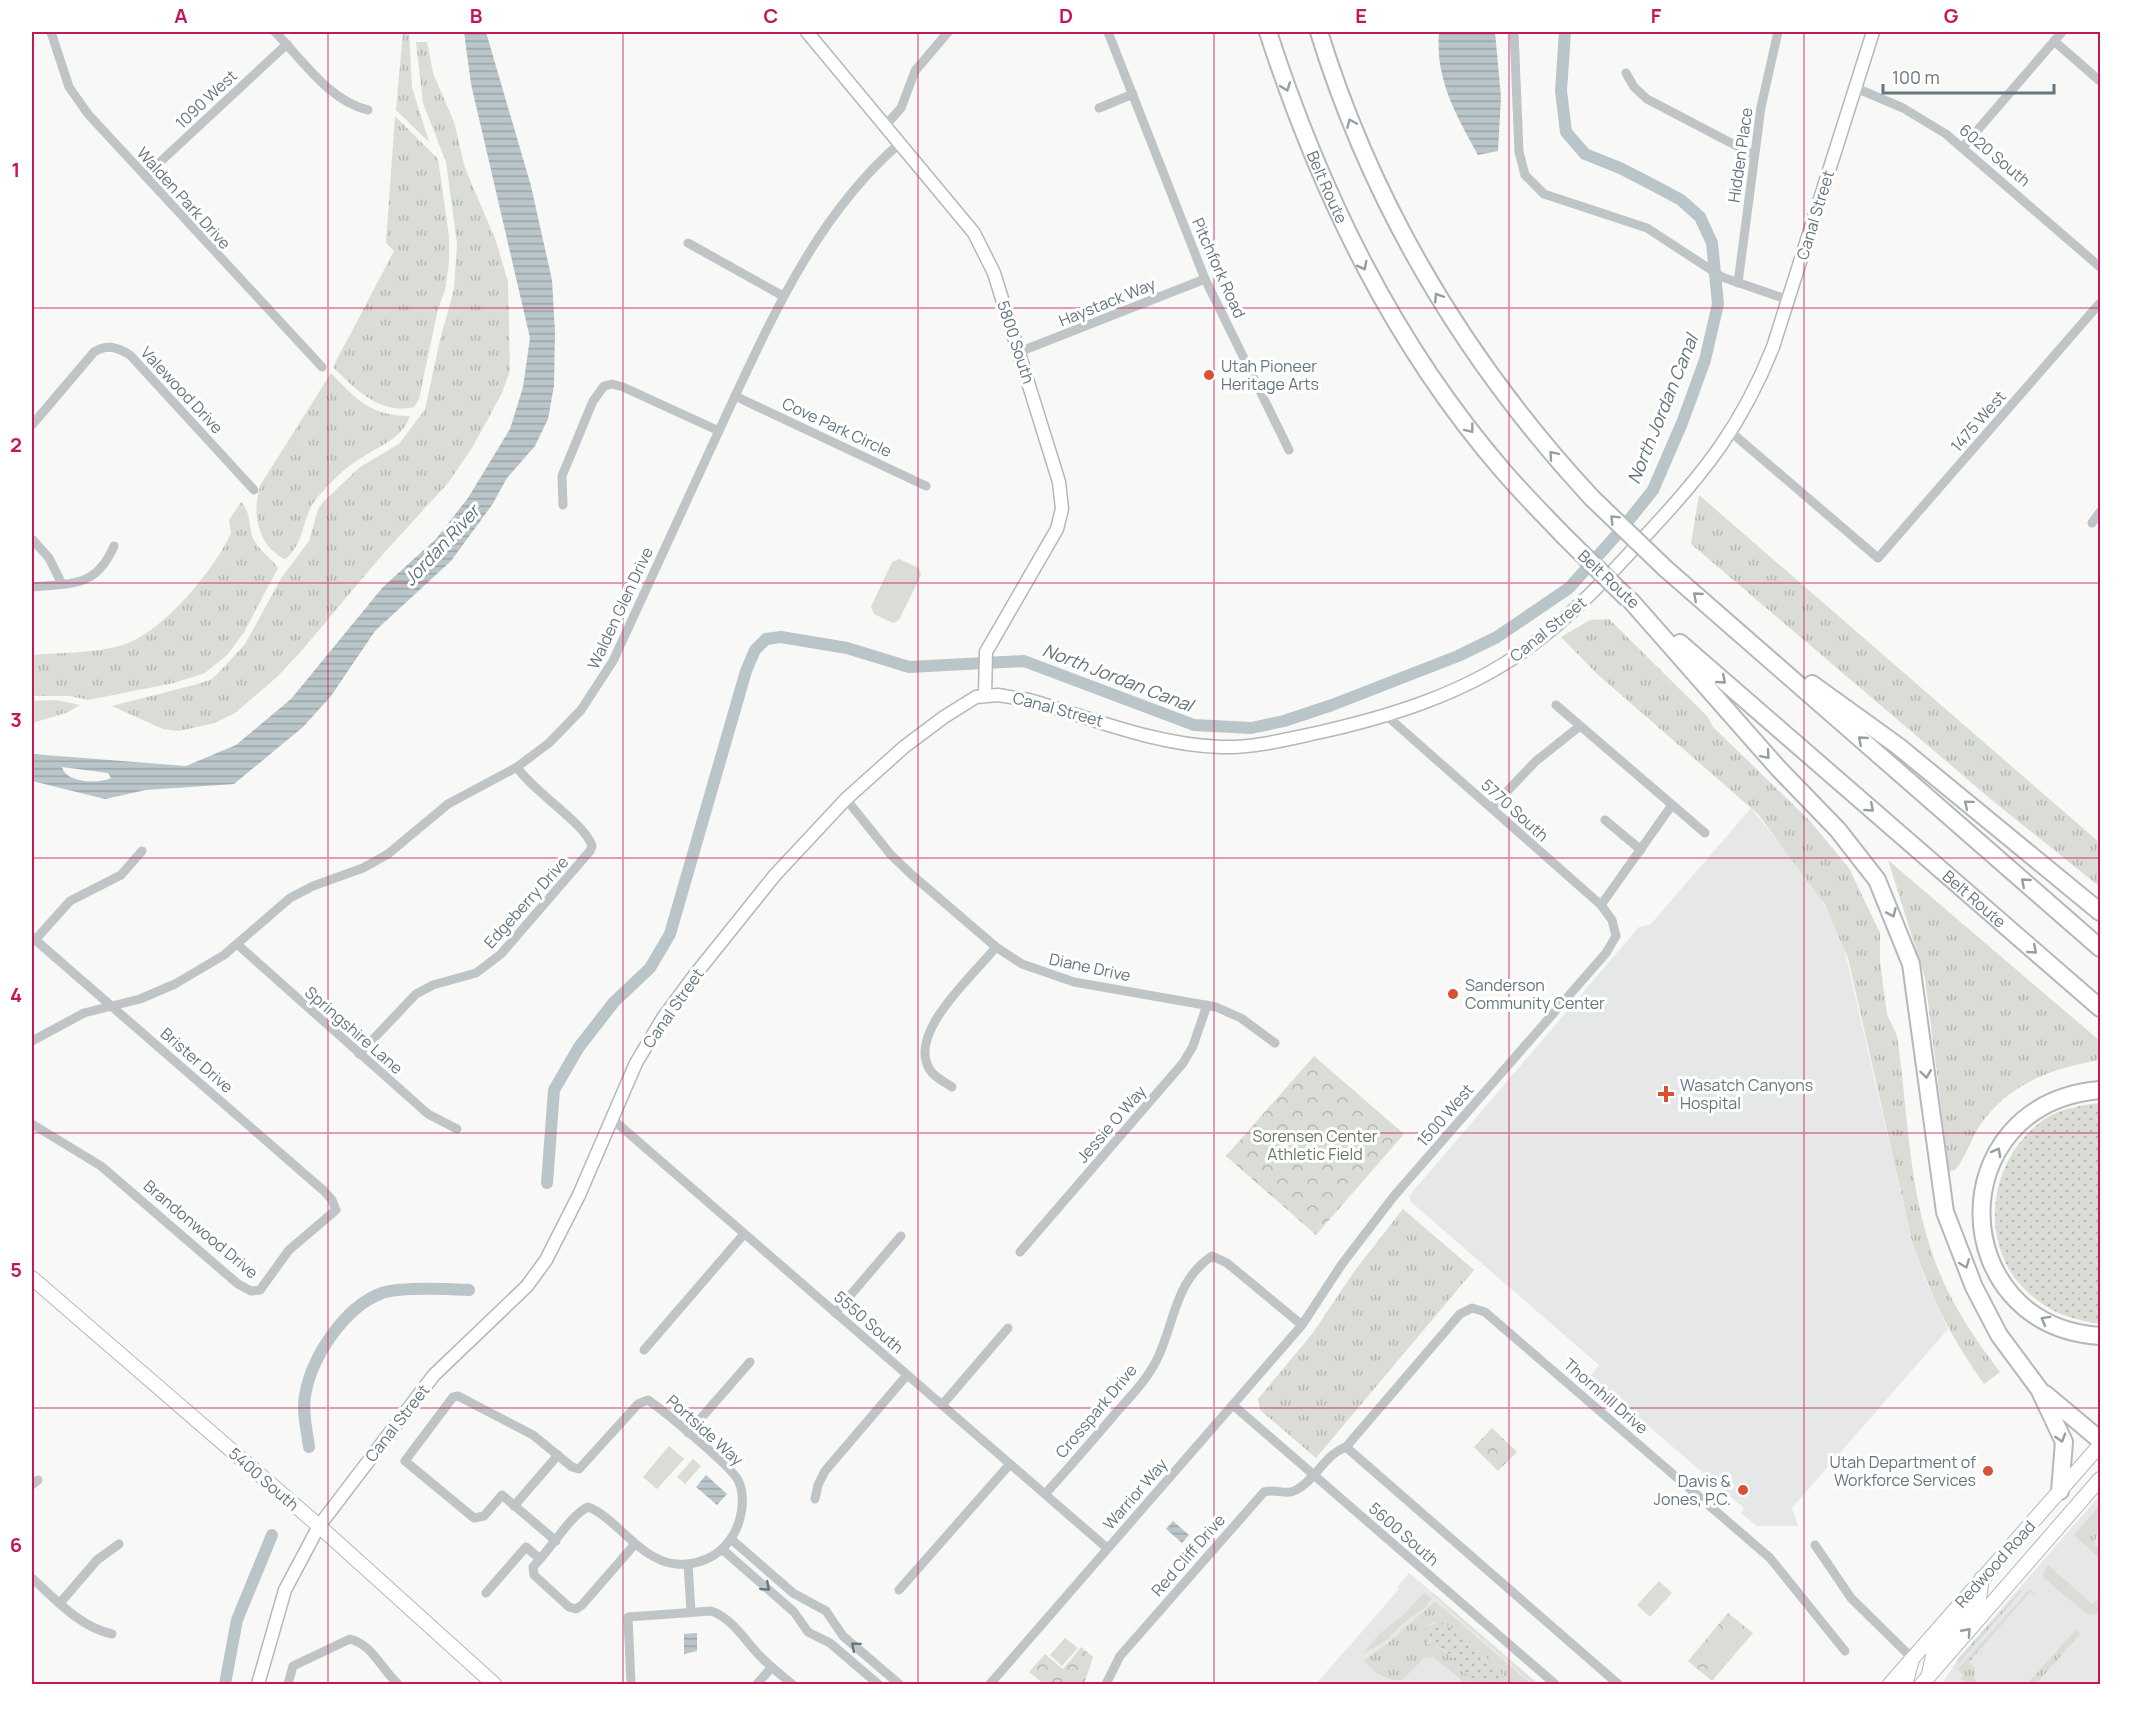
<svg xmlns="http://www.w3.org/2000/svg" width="2132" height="1716" viewBox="0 0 2132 1716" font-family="Manrope,sans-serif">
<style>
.built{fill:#e6e8e7}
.grass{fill:url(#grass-tufts)}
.forest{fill:url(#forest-crowns)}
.garden{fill:url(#garden-dots)}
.pitch{fill:#d9ddd5}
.water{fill:url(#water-rules);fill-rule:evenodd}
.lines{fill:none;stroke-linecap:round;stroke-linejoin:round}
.canal{stroke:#b9c5c9;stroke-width:12}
.secondary-casing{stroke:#b2b8bc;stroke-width:15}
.primary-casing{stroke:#b3b9bc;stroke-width:16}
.highway-casing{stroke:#b3b8ba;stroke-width:20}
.street{stroke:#bfc4c7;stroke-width:9}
.secondary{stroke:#fff;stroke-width:12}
.primary{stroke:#fff;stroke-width:14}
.highway{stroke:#fff;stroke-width:16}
.highway-bridge-casing{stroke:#b3b8ba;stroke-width:20;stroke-linecap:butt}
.highway-bridge{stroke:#fff;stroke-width:16}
.oneway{stroke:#939fa5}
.oneway2{stroke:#65767f}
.grid{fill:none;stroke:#c2185b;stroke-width:1.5;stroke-opacity:0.55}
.poi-dot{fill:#d95035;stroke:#fff;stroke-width:2}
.labels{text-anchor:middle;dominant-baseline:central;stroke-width:6;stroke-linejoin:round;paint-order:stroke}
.street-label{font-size:16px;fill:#65767f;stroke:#fff}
.poi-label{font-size:16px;fill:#65767f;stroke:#fff;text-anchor:start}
.park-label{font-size:16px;fill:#687864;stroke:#fff}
.water-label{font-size:18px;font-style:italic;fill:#607479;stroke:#fff}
.neatline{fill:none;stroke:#c2185b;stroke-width:2}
.grid-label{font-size:20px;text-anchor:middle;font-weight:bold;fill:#c2185b}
</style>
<defs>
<pattern id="grass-tufts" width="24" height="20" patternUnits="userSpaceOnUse" patternTransform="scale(1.5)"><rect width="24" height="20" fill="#d9ddd5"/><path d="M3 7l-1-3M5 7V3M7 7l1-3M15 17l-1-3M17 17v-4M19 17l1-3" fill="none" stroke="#b4b8b2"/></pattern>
<pattern id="forest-crowns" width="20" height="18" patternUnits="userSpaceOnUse" patternTransform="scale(1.5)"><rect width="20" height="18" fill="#d9ddd5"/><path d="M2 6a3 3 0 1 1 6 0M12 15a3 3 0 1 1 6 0" fill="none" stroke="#b4b8b2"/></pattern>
<pattern id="garden-dots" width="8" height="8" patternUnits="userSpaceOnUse" patternTransform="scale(1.5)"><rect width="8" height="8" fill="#d9ddd5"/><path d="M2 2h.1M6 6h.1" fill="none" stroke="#b4b8b2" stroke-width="1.8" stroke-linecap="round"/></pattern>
<pattern id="water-rules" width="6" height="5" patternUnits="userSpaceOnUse" patternTransform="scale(1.5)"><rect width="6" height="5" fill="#b9c5c9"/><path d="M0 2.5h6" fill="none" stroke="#9aa5a8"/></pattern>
</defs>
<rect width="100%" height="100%" fill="#f8f8f6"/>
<!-- built -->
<g class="built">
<polygon points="1751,808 1814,887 1842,939 1912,1241 1924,1277 1948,1329 1792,1508 1798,1526 1757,1526 1741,1513 1744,1508 1590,1376 1599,1365 1411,1202 1409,1196 1639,927 1651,924"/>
<polygon points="2100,1495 2100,1684 1942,1684 1958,1659"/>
<polygon points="1409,1573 1438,1597 1539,1684 1316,1684 1399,1589 1397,1587"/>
</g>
<!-- grass -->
<g class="grass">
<polygon points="403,32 409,32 412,87 429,142 396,110"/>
<polygon points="416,42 427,42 433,73 454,122 465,168 496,241 508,282 510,371 501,395 472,448 448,483 383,554 303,649 278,676 235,713 215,723 179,731 163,729 112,706 198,684 212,679 222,669 245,644 282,577 309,541 318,509 323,502 360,467 399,444 425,409 440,340 454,289 457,244 446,162 423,103"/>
<path d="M395 116 438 159 449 236V263L445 290 438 309 419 399 414 407C380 415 355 389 333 367L394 251 386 243Z"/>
<path d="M331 373C357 400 371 416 410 416 402 440 376 447 358 460 343 469 328 485 317 498 301 517 306 543 285 559 257 547 251 509 261 484Z"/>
<polygon points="1699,495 2100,843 2100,887 1993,801 1691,544"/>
<path d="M241 502C251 511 248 526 253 538 259 551 270 557 278 568L243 634 227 655 205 673 174 683 88 700 70 696H32V655C62 652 100 654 128 643 166 628 214 570 231 533L229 520Z"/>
<path d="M1609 619 1708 717 1713 727 1809 820 1849 868 1880 933V962L1887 1014 1897 1036C1907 1103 1908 1175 1928 1240 1942 1289 1969 1332 2000 1372L1984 1384C1952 1340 1929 1293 1912 1241L1848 958 1825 905 1758 814 1596 673 1561 637 1590 620Z"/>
<polygon points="57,700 80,705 66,713 32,723 32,701"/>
<path d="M1888 860 2100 1041V1060C2053 1068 2009 1083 1980 1125 1971 1139 1966 1157 1955 1170L1949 1171 1925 978Z"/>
<polygon points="1403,1209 1474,1270 1316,1458 1260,1410 1258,1399 1312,1334 1356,1269"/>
<polygon points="2100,1505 2100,1524 2094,1545 2100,1547 2100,1559 2074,1535"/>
<polygon points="2048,1565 2092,1604 2100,1598 2100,1610 2096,1615 2087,1614 2045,1579 2042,1575"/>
<polygon points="2021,1589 2021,1592 1956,1667 1958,1659"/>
<polygon points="1430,1592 1435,1595 1536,1684 1534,1684"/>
<polygon points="1424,1593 1432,1598 1426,1607 1401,1625 1387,1640 1363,1654 1379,1634 1401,1617"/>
<path d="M1435 1601 1531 1684H1509C1501 1670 1455 1625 1439 1622 1432 1621 1427 1625 1424 1631L1427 1643 1448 1653 1465 1672 1489 1684H1474L1470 1681 1466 1684 1433 1657 1424 1658 1402 1680C1386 1681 1374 1673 1364 1660L1388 1643Z"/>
<polygon points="2077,1628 2080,1634 2036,1684 2027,1684"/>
<polygon points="1966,1660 1975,1668 1974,1678 1978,1684 1968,1684 1961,1679 1963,1676 1958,1669"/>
</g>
<!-- forest -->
<g class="forest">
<polygon points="1314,1056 1404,1134 1316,1235 1226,1156"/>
<polygon points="1492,1428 1517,1452 1498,1471 1474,1447"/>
<polygon points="1728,1613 1753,1633 1712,1681 1688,1661"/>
<polygon points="1081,1647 1093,1657 1084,1684 1044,1684 1029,1672 1045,1654 1063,1669"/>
</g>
<!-- garden -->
<g class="garden">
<path d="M2100 1103V1324C2077 1320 2056 1315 2037 1300 1974 1254 1985 1157 2048 1117 2063 1108 2083 1105 2100 1103Z"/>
<polygon points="2030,1589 2038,1597 2030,1592 1969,1662 1966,1660"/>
<path d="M1439 1622C1457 1627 1500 1668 1509 1684 1490 1685 1470 1681 1457 1666 1452 1661 1452 1655 1446 1651 1438 1646 1426 1645 1422 1637L1427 1626Z"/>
</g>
<!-- pitch -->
<g class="pitch">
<polygon points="899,559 919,568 921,575 899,620 893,623 874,614 871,607 892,562"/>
<polygon points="669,1446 684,1459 657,1489 643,1477"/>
<polygon points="693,1459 701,1466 685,1484 677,1477"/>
<polygon points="1659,1581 1672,1593 1650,1617 1637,1605"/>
<polygon points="1726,1626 1740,1638 1715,1669 1700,1656"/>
<polygon points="1065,1638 1078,1648 1062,1666 1050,1655"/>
</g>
<!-- water -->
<g class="water">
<path d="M464 32H486L531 186 552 280 555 332 554 386 548 419 535 446 507 478 492 505 451 561 375 631 331 696 303 727 234 784 146 790 105 799 32 781V754L186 766 236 745 291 699 383 587 436 539 468 498 510 429 523 387 530 338 471 84ZM62 767 108 773 111 778C98 784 66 783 62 767Z"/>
<path d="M1439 32H1495L1501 97 1498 151 1478 155C1456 115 1435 79 1439 32Z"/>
<polygon points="706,1475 727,1494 717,1505 696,1487"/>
<polygon points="1173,1521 1189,1535 1182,1543 1166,1529"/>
<polygon points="697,1633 697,1651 684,1654 684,1634"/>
</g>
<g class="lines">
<!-- canal -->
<g class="canal">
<polyline points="547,1183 554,1090 579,1047 614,1002 650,968 670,934 746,671 755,650 766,639 781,637 847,648 909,667 1024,661 1194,725 1251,728 1284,721 1332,705 1458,656 1497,637 1569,588 1621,530 1653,490 1682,423 1705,360 1718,304 1712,243 1700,217 1681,200 1655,186 1620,168 1585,154 1566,132 1561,91 1565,32"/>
<path d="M309 1447C307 1431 302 1412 305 1396 311 1358 344 1307 382 1293 400 1287 449 1289 469 1290"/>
<polyline points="225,1684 237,1620 272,1535"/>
</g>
<!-- secondary casing -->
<g class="secondary-casing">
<g id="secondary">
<polyline points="807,32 974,233 994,273 1059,482 1062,509 1057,529 986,652 985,695"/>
<path d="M258 1684 285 1590 319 1526 434 1375 527 1286 546 1260 579 1195 636 1063 663 1018 694 976 775 875 846 799 904 747 944 717 976 697 998 695 1029 700C1091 718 1155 745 1221 747 1254 748 1288 739 1321 732 1392 716 1465 693 1525 650 1571 617 1610 575 1648 533 1705 472 1742 425 1773 347L1873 32"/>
</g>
</g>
<!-- primary casing -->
<g class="primary-casing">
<g id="primary">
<polyline points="32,1278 319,1526 494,1684"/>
<polyline points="1929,1674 1934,1651 1979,1599 1982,1578"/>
<polyline points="1890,1684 2100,1445"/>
<polyline points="1905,1684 1911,1663"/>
<polyline points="1922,1684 2100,1479"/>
</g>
</g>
<!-- highway casing -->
<g class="highway-casing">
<g id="highway">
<path id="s1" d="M1268 32C1320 192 1393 344 1504 472 1523 494 1543 514 1563 535"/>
<path d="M1319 32C1374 210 1466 362 1592 498"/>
<polyline points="1666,569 2100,948"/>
<polyline points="1631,601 1778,768 1838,830 1877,880 1911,964 1945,1212 1974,1287 1999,1335 2039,1389 2064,1442 2060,1491"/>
<path id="s2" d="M1680 643 2100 1008"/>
<polyline points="1812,684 1898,746 2100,912"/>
<path d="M2100 1090C1939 1104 1945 1326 2100 1336"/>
<polyline points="2045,1394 2100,1440"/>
</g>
</g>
<!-- street -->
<g class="street">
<polyline points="51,32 69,87 88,114 322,367"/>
<path d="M275 32C302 59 329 101 368 110"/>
<polyline points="1108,32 1205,279 1289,450"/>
<polyline points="1514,32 1519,152 1525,175 1544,194 1647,228 1722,277 1789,300"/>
<polyline points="2054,41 2100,81"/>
<polyline points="1626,73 1634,87 1647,99 1754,155"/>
<polyline points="1856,88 1903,108 1946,134 2100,267"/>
<polyline points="1099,108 1133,94"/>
<polyline points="885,126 901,108 915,71 948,32"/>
<polyline points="1963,147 2062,32"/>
<polyline points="145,176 287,44"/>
<polyline points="688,243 783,296"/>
<polyline points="1738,283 1761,107 1778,32"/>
<polyline points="1019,352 1205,279"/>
<polyline points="735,396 926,486"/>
<path d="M32 425 94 352C108 344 117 347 130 355L254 490"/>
<polyline points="1732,433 1878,558 2100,303"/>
<polyline points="563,505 562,476 593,401 604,386 612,384 623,387 719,431"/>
<polyline points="2092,523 2100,512"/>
<polyline points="32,539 49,558 62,584"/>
<path d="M32 587C72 583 96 588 114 546"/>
<polyline points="1556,705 1705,833"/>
<polyline points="846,799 891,855 912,875 996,947 1022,964 1074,982 1216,1007 1241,1018 1275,1043"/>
<polyline points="1491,808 1536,761 1580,726"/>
<polyline points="1605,820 1641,850"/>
<polyline points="1601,905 1672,805"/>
<polyline points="32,937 324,1191 332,1200 336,1210 289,1250 260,1290 251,1291 238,1284 101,1166 32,1124"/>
<polyline points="35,940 70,901 121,875 142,851"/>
<polyline points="238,945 428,1114 457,1129"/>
<path d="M32 1041 84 1013 140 999 175 984 224 955 290 898 313 886 363 868 388 854 448 804 517 767 549 743 581 710 613 661C652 577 690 492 729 409 774 313 818 214 900 143"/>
<path d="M359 1054 416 994 433 985 476 973 501 954 590 851 592 846C585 823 533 792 517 767"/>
<path d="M952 1087C945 1082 935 1078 930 1070 906 1033 974 975 996 947"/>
<polyline points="611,1118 1107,1548"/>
<polyline points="1020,1252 1183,1063 1193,1046 1207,1005"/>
<polyline points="835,1313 901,1236"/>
<polyline points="644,1350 744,1234"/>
<polyline points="942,1405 1008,1328"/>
<polyline points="1233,1405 1555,1684"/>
<polyline points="688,1433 750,1362"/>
<polyline points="1346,1447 1618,1684"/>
<polyline points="32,1485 38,1480"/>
<path d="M1045 1494C1069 1468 1092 1441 1115 1414 1131 1396 1149 1378 1159 1355 1175 1319 1176 1280 1212 1256L1227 1263 1302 1325"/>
<polyline points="815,1499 818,1485 825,1471 907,1375"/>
<polyline points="514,1506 558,1455"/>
<polyline points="731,1539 793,1593 826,1611 843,1636 899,1684"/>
<polyline points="1815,1545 1851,1598 1912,1658"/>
<polyline points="722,1549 794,1612 808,1632 830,1643 878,1684"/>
<polyline points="540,1559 533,1567 534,1575 569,1607 576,1609 582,1605 635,1544"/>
<polyline points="688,1564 691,1612"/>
<path d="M32 1578C56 1600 80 1627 112 1634"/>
<polyline points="899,1590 1010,1464"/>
<path d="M486 1593 526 1547 540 1559C552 1546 573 1513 588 1507 616 1517 640 1561 676 1564 696 1566 718 1557 729 1541 741 1526 747 1498 738 1480 731 1466 664 1411 648 1400L638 1404 579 1469 572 1467 533 1435 458 1396 453 1397 405 1461 474 1518 484 1516 502 1495 556 1541"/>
<polyline points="60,1603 97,1560 119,1544"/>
<path d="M288 1684 293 1666 350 1639C373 1645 381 1669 398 1684"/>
<path d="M631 1684 628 1617 711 1611C733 1618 747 1644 763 1659 772 1668 782 1676 792 1684"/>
<polyline points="757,1684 772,1667"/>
<polyline points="990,1684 1302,1325 1342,1264 1394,1196 1606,953 1616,936 1612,920 1601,905 1388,717"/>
<path d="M1106 1684 1120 1656 1264 1492C1275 1488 1286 1496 1296 1490 1316 1480 1324 1455 1346 1447L1460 1314 1472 1308 1485 1312 1770 1558 1845 1651"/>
</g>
<!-- secondary -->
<use href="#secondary" class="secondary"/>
<!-- primary -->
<use href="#primary" class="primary"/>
<!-- highway -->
<use href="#highway" class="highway"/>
<!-- highway-bridge casing -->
<g class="highway-bridge-casing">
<g id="highway-bridge">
<polyline points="1592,498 1666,569"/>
<polyline points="1563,535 1628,599"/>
</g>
</g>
<!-- highway-bridge -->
<use href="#highway-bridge" class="highway-bridge"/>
</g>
<!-- one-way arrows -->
<defs><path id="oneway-chevron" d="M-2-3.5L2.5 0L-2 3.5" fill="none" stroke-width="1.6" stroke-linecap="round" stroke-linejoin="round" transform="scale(1.5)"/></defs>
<g class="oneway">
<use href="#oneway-chevron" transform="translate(1286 87) rotate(70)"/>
<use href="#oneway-chevron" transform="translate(1351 123) rotate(-113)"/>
<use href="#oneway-chevron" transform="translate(1363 266) rotate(63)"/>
<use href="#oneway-chevron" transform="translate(1438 297) rotate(-122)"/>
<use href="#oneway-chevron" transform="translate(1470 429) rotate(52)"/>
<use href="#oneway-chevron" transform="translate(1553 455) rotate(-131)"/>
<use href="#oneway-chevron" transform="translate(1614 519) rotate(-135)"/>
<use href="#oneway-chevron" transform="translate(1697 596) rotate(-139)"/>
<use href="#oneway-chevron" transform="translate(1722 680) rotate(41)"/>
<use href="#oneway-chevron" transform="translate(1862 740) rotate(-139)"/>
<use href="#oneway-chevron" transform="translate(1766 755) rotate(49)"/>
<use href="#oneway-chevron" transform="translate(1968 804) rotate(-140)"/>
<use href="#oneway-chevron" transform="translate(1870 808) rotate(41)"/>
<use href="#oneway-chevron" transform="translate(2025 882) rotate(-139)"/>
<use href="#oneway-chevron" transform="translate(1892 913) rotate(66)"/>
<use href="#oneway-chevron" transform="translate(2033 950) rotate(41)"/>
<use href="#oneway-chevron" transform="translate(1926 1074) rotate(82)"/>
<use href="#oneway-chevron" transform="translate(1997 1152) rotate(-61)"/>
<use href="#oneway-chevron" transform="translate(1965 1264) rotate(69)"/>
<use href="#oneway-chevron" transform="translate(2045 1320) rotate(-151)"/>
<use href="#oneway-chevron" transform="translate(2061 1438) rotate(73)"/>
<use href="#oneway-chevron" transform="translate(1967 1632) rotate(-48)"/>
</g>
<g class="oneway2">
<use href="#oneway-chevron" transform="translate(766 1587) rotate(41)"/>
<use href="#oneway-chevron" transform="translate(855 1646) rotate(-140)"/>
</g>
<!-- grid -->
<path class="grid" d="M328 32V1684M623 32V1684M918 32V1684M1214 32V1684M1509 32V1684M1804 32V1684M32 308H2100M32 583H2100M32 858H2100M32 1133H2100M32 1408H2100"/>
<!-- markers -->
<g class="poi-dot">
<circle cx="1209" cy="375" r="6"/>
<circle cx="1453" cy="994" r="6"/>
<path d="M1663 1085h6v6h6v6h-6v6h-6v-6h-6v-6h6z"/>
<circle cx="1988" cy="1471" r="6"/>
<circle cx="1743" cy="1490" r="6"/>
</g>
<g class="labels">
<!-- street labels -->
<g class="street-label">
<text transform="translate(206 99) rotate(-43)">1090 West</text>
<text transform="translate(1740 155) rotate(-82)">Hidden Place</text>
<text transform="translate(1995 155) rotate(40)">6020 South</text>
<text stroke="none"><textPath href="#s1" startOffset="166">Belt Route</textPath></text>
<text transform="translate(184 198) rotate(48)">Walden Park Drive</text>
<text transform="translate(1815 215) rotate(-73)">Canal Street</text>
<text transform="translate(1219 268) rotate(66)">Pitchfork Road</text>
<text transform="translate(1107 302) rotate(-22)">Haystack Way</text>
<text transform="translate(1016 342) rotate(72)">5800 South</text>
<text transform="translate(182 390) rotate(47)">Valewood Drive</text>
<text transform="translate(1978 421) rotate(-49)">1475 West</text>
<text transform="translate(837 427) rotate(25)">Cove Park Circle</text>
<text transform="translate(1609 579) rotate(43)">Belt Route</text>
<text transform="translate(620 608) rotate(-65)">Walden Glen Drive</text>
<text transform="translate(1548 629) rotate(-39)">Canal Street</text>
<text transform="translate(1058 709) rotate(15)">Canal Street</text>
<text transform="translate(1515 810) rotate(42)">5770 South</text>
<text stroke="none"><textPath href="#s2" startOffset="390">Belt Route</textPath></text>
<text transform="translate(526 902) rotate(-48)">Edgeberry Drive</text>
<text transform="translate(1090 967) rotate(12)">Diane Drive</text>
<text transform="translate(673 1008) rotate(-55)">Canal Street</text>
<text transform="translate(354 1030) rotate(41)">Springshire Lane</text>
<text transform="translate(197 1060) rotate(41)">Brister Drive</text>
<text transform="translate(1445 1115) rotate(-49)">1500 West</text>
<text transform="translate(1111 1124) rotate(-49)">Jessie O Way</text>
<text transform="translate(201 1229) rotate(40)">Brandonwood Drive</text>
<text transform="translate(869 1322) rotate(41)">5550 South</text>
<text transform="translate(1606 1396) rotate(41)">Thornhill Drive</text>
<text transform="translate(1096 1411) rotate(-50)">Crosspark Drive</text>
<text transform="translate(397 1423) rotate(-52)">Canal Street</text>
<text transform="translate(705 1430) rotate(42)">Portside Way</text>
<text transform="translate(264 1479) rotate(41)">5400 South</text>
<text transform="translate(1135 1494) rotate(-49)">Warrior Way</text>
<text transform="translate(1404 1534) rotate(41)">5600 South</text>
<text transform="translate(1188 1555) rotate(-49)">Red Cliff Drive</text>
<text transform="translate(1995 1564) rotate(-48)">Redwood Road</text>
</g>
<!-- poi labels -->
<g class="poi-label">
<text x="1221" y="366">Utah Pioneer<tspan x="1221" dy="18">Heritage Arts</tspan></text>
<text x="1465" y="985">Sanderson<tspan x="1465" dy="18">Community Center</tspan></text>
<text x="1680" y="1085">Wasatch Canyons<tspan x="1680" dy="18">Hospital</tspan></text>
<text x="1976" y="1462" text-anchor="end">Utah Department of<tspan x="1976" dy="18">Workforce Services</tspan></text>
<text x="1731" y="1481" text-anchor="end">Davis &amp;<tspan x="1731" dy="18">Jones, P.C.</tspan></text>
</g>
<!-- park labels -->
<g class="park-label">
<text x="1315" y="1136">Sorensen Center<tspan x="1315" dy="18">Athletic Field</tspan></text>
</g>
<!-- water labels -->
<g class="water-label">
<text transform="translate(1662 409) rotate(-68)">North Jordan Canal</text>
<text transform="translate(441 545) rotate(-47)">Jordan River</text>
<text transform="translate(1118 677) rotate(21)">North Jordan Canal</text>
</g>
</g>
<!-- border -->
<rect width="2132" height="1716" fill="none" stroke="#ffffff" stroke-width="66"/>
<!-- scale -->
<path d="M1883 84v9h171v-9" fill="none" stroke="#65767f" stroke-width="3"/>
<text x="1892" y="84" font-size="18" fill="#65767f" stroke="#ffffff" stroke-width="4.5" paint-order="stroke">100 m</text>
<rect x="33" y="33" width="2066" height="1650" class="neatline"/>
<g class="grid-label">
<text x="181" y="23">A</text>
<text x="476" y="23">B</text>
<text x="771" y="23">C</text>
<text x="1066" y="23">D</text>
<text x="1361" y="23">E</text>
<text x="1656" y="23">F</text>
<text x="1951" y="23">G</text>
<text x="16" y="177">1</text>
<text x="16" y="452">2</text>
<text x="16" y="727">3</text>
<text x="16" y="1002">4</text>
<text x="16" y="1277">5</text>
<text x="16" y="1552">6</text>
</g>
</svg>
